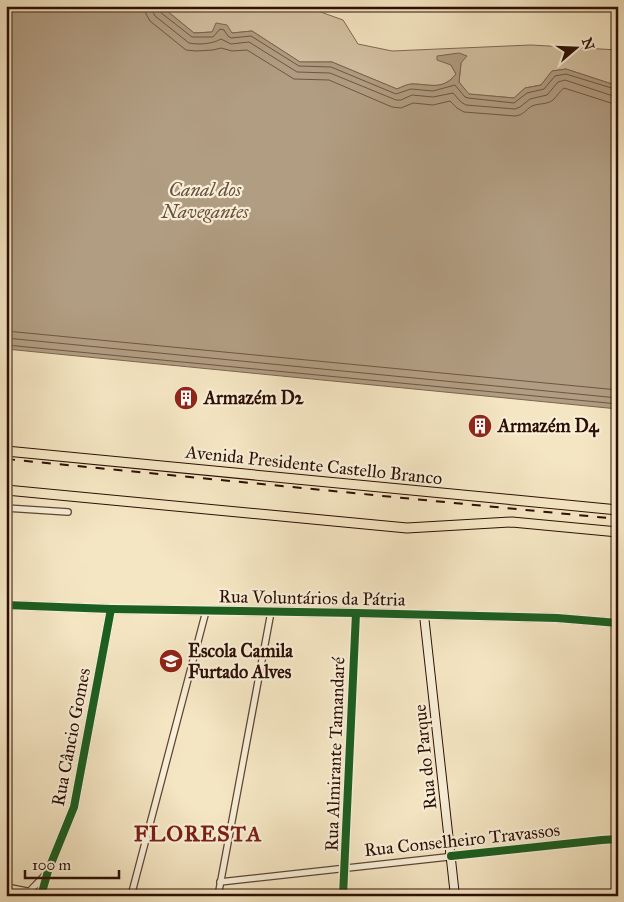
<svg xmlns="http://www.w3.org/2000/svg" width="624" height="902" viewBox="0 0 624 902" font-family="'IM FELL Great Primer',serif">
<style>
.green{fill:#d3c1a2;stroke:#806852}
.water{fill:#b19d82;stroke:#7c644f}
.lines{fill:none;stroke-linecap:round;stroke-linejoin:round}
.shore{stroke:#6e5642;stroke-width:1}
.street-casing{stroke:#5e4433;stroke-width:8}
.secondary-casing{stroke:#2c0e03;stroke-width:10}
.primary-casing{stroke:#2c0e03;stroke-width:11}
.street{stroke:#f8efd8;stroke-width:5.5}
.secondary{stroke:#f8efd8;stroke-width:8}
.primary{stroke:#f5e6c3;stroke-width:9}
.rail{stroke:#2c0e03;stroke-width:2;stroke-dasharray:9 9;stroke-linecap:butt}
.cycleway-casing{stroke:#f8efd8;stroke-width:11}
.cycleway{stroke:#1b5e20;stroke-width:8}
.labels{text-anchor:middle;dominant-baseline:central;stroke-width:4.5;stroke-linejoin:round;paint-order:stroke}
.poi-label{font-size:18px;font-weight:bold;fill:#2c0e03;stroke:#f8efd8;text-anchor:start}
.street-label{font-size:18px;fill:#2c0e03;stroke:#f8efd8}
.water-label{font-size:19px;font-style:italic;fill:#684e3c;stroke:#f8efd8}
.district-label{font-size:22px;font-weight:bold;letter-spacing:1px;fill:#7a1f14;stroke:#f8efd8}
</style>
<rect width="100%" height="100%" fill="#f5e6c3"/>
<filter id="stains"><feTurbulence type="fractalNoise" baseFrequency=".004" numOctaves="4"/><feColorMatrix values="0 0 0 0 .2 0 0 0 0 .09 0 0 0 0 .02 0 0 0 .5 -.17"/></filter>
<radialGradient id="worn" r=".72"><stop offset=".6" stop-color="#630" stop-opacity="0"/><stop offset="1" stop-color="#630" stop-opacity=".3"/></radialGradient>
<!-- green -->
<path class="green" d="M161 6H304L343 20 358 44 392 51 531 45 618 50V86L566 69 552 71 541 85 525 88 514 98 468 94 459 82 461 63 451 65 456 74C442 91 431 84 412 84 407 84 402 87 397 89L332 62H300L252 31 232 33 212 32 194 33Z"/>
<!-- water -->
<path class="water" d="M6 6H161L194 33 212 32 216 23 227 25 232 33 252 31 300 62H332L397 89C402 87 407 84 412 84 430 84 443 91 456 74L451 65 437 60V56L459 53 467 56 461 63 459 82 469 94 514 98 525 88 541 85 552 71 566 69 618 86V409L6 349Z"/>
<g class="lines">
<!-- shore -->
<g class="shore">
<path d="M144 6 146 14 150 21 186 50 196 51 213 50 221 48 232 51 247 50 294 79 329 80 392 107 401 108 413 103 433 105 450 101 457 108 464 112 515 116C524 115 525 110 532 106 539 103 546 105 553 100 557 96 560 91 564 88L611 103 618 104"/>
<path d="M152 6 153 12 155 16 189 43C199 45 212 44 221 39L231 44 249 42 297 72 330 73 396 100H401L412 95 433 97 453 93 461 102 466 105 515 109 520 107 530 99 547 95 558 82 565 80 613 96 618 97"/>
<polyline points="158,6 160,12 192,37 213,37 220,29 224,30 228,36 231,38 251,36 299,66 331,67 396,94 411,89 433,91 455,85 465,97 468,98 514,103 527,93 544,89 555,76 566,74 618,90"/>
<polyline points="6,331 618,390"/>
<polyline points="6,338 618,398"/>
<polyline points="6,345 618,404"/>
</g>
<!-- street casing -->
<g class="street-casing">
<g id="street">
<polyline points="6,508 68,512"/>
<polyline points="220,882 602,840 618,839"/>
<polyline points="6,887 42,894"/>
<polyline points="25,896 47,873"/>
<polyline points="131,896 206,611"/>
<polyline points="218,896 271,612"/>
<polyline points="343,896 356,613"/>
</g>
</g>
<!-- secondary casing -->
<g class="secondary-casing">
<g id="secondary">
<polyline points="6,605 111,609 356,613 557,618 618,623"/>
<polyline points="424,615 455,896"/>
<polyline points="41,896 48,871 74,807 111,609"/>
</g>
</g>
<!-- primary casing -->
<g class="primary-casing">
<g id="primary">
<polyline points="6,451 618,510"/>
<polyline points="6,490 407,528 512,522 618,532"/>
</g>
</g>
<!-- street -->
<use href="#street" class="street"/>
<!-- secondary -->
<use href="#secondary" class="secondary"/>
<!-- primary -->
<use href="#primary" class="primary"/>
<!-- rail -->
<polyline class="rail" points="6,459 618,519"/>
<!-- cycleway casing -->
<g class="cycleway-casing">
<g id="cycleway">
<polyline points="6,605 111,609 356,613 557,618 618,623"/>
<polyline points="451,856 602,840 618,839"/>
<polyline points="41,896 48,871 74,807 111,609"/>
<polyline points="343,896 356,613"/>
</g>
</g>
<!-- cycleway -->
<use href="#cycleway" class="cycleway"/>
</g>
<!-- icons -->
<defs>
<g id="building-disc" transform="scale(1.25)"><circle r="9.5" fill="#8f2418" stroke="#f8efd8"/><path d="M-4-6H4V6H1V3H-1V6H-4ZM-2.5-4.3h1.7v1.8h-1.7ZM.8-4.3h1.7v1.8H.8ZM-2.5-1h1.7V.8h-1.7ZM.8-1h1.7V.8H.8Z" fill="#fff"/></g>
<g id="school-disc" transform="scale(1.25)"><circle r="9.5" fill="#8f2418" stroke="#f8efd8"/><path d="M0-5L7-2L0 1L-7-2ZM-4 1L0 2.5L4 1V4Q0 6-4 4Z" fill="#fff"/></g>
</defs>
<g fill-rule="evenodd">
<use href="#building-disc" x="186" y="398"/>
<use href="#building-disc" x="480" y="426"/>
<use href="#school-disc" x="171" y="661"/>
</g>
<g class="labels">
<!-- poi labels -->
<g class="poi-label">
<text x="204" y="398">Armazém D2</text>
<text x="498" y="426">Armazém D4</text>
<text x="188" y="651">Escola Camila<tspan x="188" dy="21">Furtado Alves</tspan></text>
</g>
<!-- street labels -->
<g class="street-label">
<text transform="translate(314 465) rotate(6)">Avenida Presidente Castello Branco</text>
<text transform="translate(312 598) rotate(1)">Rua Voluntários da Pátria</text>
<text transform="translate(71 737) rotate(-79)">Rua Câncio Gomes</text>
<text transform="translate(335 754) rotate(-88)">Rua Almirante Tamandaré</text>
<text transform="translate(425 757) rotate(-96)">Rua do Parque</text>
<text transform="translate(462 840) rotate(-6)">Rua Conselheiro Travassos</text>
</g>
<!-- water labels -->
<g class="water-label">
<text x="205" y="189">Canal dos<tspan x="205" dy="22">Navegantes</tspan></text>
</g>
<!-- district labels -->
<g class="district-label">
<text x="198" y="833">FLORESTA</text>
</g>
</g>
<!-- margin -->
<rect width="624" height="902" fill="none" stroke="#f5e6c3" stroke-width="25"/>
<rect x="8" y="8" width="609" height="887" fill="none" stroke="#2c0e03" stroke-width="2.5"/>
<rect x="12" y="12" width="599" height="877" fill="none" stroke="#2c0e03"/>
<!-- north arrow -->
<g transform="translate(576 48) rotate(71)" stroke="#f8efd8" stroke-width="4" paint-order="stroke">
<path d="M0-4L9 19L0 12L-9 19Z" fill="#2c0e03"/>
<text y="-8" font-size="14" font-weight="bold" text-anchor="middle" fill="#2c0e03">N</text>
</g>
<!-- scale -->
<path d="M25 870v8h94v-8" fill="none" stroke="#2c0e03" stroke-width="2.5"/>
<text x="32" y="870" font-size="15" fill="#2c0e03" stroke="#f8efd8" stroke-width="4" paint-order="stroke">100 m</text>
<rect width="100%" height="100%" filter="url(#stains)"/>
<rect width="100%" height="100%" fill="url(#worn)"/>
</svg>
